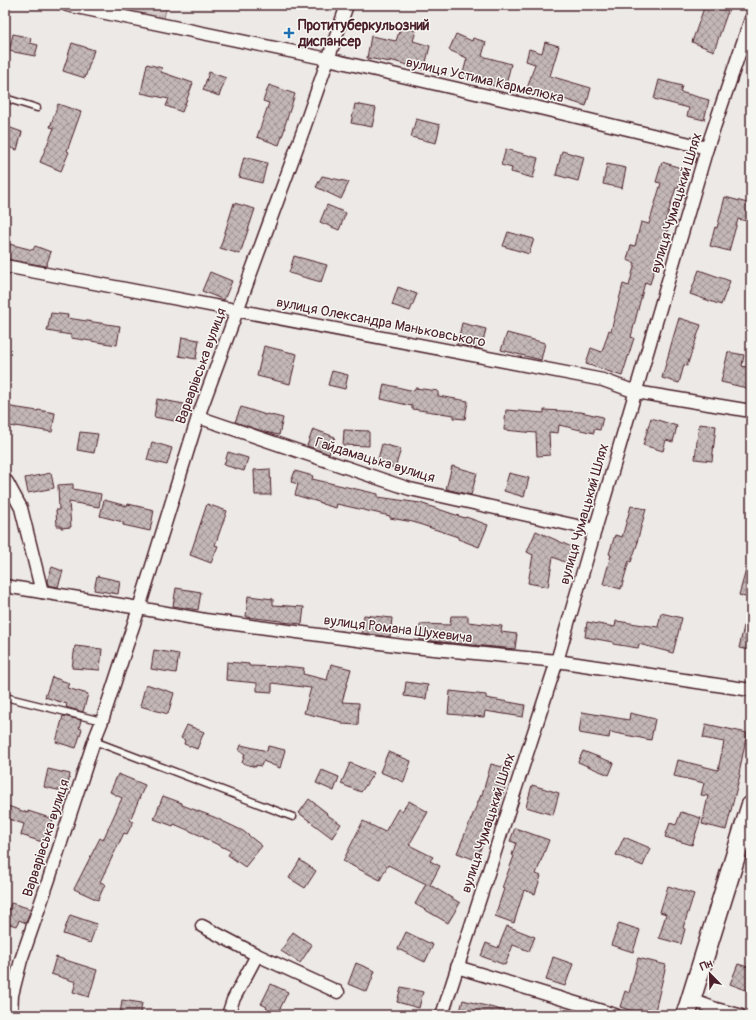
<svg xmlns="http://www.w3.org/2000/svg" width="756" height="1020" viewBox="0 0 756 1020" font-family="Pangolin,sans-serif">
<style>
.park{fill:url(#park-tufts);stroke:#8f757a}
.building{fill:url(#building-cross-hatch);stroke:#4a1f2b}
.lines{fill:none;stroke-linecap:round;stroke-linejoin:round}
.service-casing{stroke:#4a1f2b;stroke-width:9}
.minor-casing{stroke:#4a1f2b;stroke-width:15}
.primary-casing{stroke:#4a1f2b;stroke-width:22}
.service{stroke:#f6f6f2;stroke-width:6}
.minor{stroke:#f6f6f2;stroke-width:12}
.primary{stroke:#f6f6f2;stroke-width:19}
.poi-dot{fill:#1f6fb2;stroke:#f6f6f2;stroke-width:1.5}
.labels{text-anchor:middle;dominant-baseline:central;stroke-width:3;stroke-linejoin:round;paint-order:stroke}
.poi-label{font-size:14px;font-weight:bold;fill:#4a1f2b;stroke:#f6f6f2;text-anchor:start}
.street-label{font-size:14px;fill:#4a1f2b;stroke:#f6f6f2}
</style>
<defs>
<pattern id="park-tufts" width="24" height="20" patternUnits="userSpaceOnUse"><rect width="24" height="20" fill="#d4cbca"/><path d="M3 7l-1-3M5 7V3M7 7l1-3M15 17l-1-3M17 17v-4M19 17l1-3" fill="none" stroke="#b8aeae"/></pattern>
<pattern id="building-cross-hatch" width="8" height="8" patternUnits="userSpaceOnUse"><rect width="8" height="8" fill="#c4b7b7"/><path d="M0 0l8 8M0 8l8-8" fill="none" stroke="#a19495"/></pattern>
</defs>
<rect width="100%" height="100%" fill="#ece9e6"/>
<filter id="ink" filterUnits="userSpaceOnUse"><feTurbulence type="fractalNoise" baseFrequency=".025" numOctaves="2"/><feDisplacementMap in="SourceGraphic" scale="8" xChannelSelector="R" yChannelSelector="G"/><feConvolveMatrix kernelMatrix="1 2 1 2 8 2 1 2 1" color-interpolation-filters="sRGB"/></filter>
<g filter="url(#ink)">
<!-- park -->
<polygon class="park" points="84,5 167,5 163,22"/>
<!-- building -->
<g class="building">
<polygon points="705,5 730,5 714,51 692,42"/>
<polygon points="401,26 416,31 413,41 430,46 424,70 390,60 390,62 367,58 371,36 396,41"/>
<polygon points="13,34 31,38 30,43 38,45 35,56 9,51"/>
<polygon points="456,34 472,41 473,38 486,42 482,56 511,64 505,89 462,77 467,58 449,50"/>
<polygon points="545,42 559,46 550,76 591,88 586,106 551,95 550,99 526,92 535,64 526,61 529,49 542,53"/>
<polygon points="72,43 94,50 85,78 63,71"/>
<polygon points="147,64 162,68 161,72 193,83 182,112 166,106 169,99 141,93"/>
<polygon points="209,72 226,78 219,96 203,90"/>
<polygon points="659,80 682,86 680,92 709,100 704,120 687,116 689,108 654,99"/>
<polygon points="269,85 295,94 284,128 285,128 279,145 257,137 269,103 263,101"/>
<polygon points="58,104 81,112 67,151 69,152 61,171 40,162 54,128 50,127"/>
<polygon points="355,104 376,108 372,127 351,123"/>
<polygon points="416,119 440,125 436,143 411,137"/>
<polygon points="5,126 22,132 17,150 5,146"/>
<polygon points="506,149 538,158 533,178 511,172 512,168 501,165"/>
<polygon points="562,151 584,157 578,181 556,175"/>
<polygon points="244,157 267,163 262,183 239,177"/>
<polygon points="662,162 684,169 678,188 676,188 663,228 668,230 663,245 661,244 650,284 645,282 631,337 634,338 622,376 586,364 591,348 602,352 609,330 611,331 623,284 629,286 635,263 627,260 631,245 635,246 641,222 649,224 661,183 656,182"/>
<polygon points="607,164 626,168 622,188 603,184"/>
<polygon points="322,176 349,182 341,199 316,187"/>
<polygon points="725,197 751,204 751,222 738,219 729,251 710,246 715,227 717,228"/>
<polygon points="234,203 255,209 240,254 220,248"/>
<polygon points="327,205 346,213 339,230 320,222"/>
<polygon points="508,232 534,239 529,254 503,246"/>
<polygon points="5,243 33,250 35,246 51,252 46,266 5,259"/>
<polygon points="294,256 327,265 321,282 289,273"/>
<polygon points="699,270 730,281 721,305 690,294"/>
<polygon points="210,272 232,281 224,300 202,291"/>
<polygon points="398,287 417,294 410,311 392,305"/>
<polygon points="51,313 68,315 67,318 120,326 117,345 71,338 71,335 47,331"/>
<polygon points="679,318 701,325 687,366 684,365 679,383 662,378 673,338"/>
<polygon points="462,323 486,329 481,349 457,345"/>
<polygon points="507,333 545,343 541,360 501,350"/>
<polygon points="182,337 199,340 196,359 179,356"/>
<polygon points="264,346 297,354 290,384 257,376"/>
<polygon points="728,352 744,355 742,366 751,368 751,389 721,382"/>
<polygon points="332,371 348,375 345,389 328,385"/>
<polygon points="384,384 414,391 415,388 438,391 438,396 468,401 465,419 454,418 454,415 412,409 412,406 381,399"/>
<polygon points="157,399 184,404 180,422 154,417"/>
<polygon points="5,406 38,411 38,410 55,413 52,432 15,426 15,427 5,425"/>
<polygon points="241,407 266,415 267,414 283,418 279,435 265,432 235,422"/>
<polygon points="506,410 544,413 544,410 581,412 603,417 600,430 594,429 594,433 559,425 558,433 549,432 550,455 537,456 536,433 504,430"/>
<polygon points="651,418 677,426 673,442 666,440 663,451 643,445"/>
<polygon points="699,424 716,426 712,461 695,459"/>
<polygon points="313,429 335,437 329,454 307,446"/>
<polygon points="344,430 369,431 369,446 343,445"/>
<polygon points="80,432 98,434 94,453 77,450"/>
<polygon points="152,442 172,448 167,465 147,460"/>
<polygon points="382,444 401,449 395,468 377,463"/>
<polygon points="228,452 248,458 244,471 224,465"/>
<polygon points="452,466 477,473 471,495 446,489"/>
<polygon points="270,469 271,495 255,495 254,470"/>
<polygon points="295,471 313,476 312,479 378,494 378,497 420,503 465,518 466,517 488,525 479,547 458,539 458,537 413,522 390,518 390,516 337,504 336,508 322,504 322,503 295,495 298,484 291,482"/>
<polygon points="51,473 54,488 28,493 25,478"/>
<polygon points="509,473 529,478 524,497 504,491"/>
<polygon points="73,484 73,489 101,494 99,507 69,502 71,527 61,528 61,526 57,526 56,510 59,510 58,485"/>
<polygon points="104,500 127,506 128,504 154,510 150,531 123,525 123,522 100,516"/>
<polygon points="207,504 227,511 215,545 218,546 211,563 190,555"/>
<polygon points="631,506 646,509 637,542 638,542 631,562 629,561 621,589 603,584 611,555 609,554 615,535 622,537"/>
<polygon points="536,531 576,549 569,564 553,557 548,587 528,583 533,555 527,552"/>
<polygon points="748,563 751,564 751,599 739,595"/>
<polygon points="52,567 63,571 58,587 48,585 47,581"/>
<polygon points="97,576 120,581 118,594 94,590"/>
<polygon points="176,588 201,592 198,610 173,606"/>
<polygon points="248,596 273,599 273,605 304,607 302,624 281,622 281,621 246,617"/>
<polygon points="661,613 682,618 673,653 639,644 638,648 613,644 613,642 585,637 587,622 615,627 616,621 658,627"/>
<polygon points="364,615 392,618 390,637 362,633"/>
<polygon points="451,616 468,616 468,622 502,626 501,632 517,634 515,649 420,640 420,624 450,625"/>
<polygon points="746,617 751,617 751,650 739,648"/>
<polygon points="75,646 102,649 100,670 72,668"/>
<polygon points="154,650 179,654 176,673 151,669"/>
<polygon points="227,662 249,664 249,666 283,667 283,666 304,668 303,674 327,680 331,664 351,669 342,702 359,703 358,725 342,724 342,722 304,713 311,688 272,683 272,692 257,691 257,683 226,680"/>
<polygon points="52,677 69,683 67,688 88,694 83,712 66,707 67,704 45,697"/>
<polygon points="406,682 428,685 426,699 404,696"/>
<polygon points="146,684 174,693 168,714 140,706"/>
<polygon points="450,691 486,695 486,698 525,705 523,717 485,711 484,717 448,714"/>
<polygon points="582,712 629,720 630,713 655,719 651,740 610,732 609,738 579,733"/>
<polygon points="63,716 81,720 79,728 82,729 76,748 56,742"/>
<polygon points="706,724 747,733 739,774 740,775 726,830 702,824 708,796 701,795 704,783 674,776 678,760 718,770 724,742 703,738"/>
<polygon points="187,725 204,732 197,749 184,744 185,740 181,738"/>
<polygon points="241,745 267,751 268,746 285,750 280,768 263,761 261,766 256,765 256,767 242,763 245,754 239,751"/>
<polygon points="583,751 614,763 609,775 578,762"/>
<polygon points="388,752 411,761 404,782 380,772"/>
<polygon points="350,763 374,773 361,792 341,784"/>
<polygon points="491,764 510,769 498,812 496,811 476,860 457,853 481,795 482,795"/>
<polygon points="48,769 70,774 67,792 44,787"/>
<polygon points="322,770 339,777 334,791 316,783"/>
<polygon points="118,774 145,785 130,820 133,822 127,834 124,833 100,882 105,884 98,900 74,889 100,838 103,840 122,798 110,792"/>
<polygon points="532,785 559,793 553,815 526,807"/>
<polygon points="163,796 182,803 182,805 214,817 243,831 262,846 245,867 228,855 231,851 204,838 204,837 174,824 173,826 154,819"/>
<polygon points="309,799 327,813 326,814 341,824 332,838 299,813"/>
<polygon points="409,801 428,812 409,845 433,857 430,861 440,866 430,885 460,903 448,923 415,904 426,884 388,865 380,880 343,861 363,821 385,832 398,809 402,811"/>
<polygon points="5,805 28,813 28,811 53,819 45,843 21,835 24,824 5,818"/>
<polygon points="681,812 701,818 692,845 665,837 670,823 676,825"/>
<polygon points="515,828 549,840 536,874 541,876 535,894 524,890 514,923 495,916 504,889 502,888 514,856 512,855 516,843 510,841"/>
<polygon points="624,837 650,848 643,866 616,855"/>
<polygon points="300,860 316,871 305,888 289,878"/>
<polygon points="668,886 694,894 683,928 685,929 681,944 659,938 666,914 660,912"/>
<polygon points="11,903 31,909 26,923 19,920 17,926 5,923"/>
<polygon points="70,915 97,924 90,943 63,934"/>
<polygon points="619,923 640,930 633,952 611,945"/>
<polygon points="507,926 535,937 529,951 513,945 505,965 481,956 486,943 498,948"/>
<polygon points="293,932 312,945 300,963 281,951"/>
<polygon points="406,932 433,945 425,962 398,949"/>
<polygon points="56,957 97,970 89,997 73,992 76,982 51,974"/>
<polygon points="553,957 573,964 565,986 546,980"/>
<polygon points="638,958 666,965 654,1015 645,1015 620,1007 625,991 629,993"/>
<polygon points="356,963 375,971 367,992 348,984"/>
<polygon points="738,964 751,968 751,992 730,984"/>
<polygon points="271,984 288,992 277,1015 272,1015 265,1012 267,1007 261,1004"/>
<polygon points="401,987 423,992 419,1008 397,1002"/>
<polygon points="122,1000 142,1003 140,1015 120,1015"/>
<polygon points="463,1000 505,1011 504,1015 459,1015"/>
</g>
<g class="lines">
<!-- service casing -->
<g class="service-casing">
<g id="service">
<polyline points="5,98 37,108"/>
<polyline points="5,697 102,721"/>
<polyline points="94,741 293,817"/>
</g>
</g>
<!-- minor casing -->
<g class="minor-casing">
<g id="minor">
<polyline points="67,5 328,59 506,100 707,148"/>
<polyline points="5,266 603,380 636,392 751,411"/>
<polyline points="198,417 410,489 595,530"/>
<polyline points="5,481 7,482 21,508 42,592"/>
<polyline points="5,586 42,592 139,608 205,620 403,646 557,661 751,690"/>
<polyline points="202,926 257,955 338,992"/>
<polyline points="457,967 615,1015"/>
<polyline points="691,1000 716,1009 739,1015"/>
<polyline points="11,1015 12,995 21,960 49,879 94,741 102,721 139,608 198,417 303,131 347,5"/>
<polyline points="228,1015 233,1000 257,955"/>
<polyline points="442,1015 557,661 595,530 707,148 751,19"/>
</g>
</g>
<!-- primary casing -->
<g class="primary-casing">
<polyline id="primary" points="686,1015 751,806"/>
</g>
<!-- service -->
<use href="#service" class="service"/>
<!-- minor -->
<use href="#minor" class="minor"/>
<!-- primary -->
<use href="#primary" class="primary"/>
</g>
</g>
<!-- markers -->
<path class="poi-dot" d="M287 27h4v4h4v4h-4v4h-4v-4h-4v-4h4z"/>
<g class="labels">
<!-- poi labels -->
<g class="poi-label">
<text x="298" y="25">Протитуберкульозний<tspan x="298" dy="16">диспансер</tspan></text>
</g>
<!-- street labels -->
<g class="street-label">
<text transform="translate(485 80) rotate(13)">вулиця Устима Кармелюка</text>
<text transform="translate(676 203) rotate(-73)">вулиця Чумацький Шлях</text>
<text transform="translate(381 322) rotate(11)">вулиця Олександра Маньковського</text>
<text transform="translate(201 366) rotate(-70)">Варварівська вулиця</text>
<text transform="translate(375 460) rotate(17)">Гайдамацька вулиця</text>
<text transform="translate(584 514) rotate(-74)">вулиця Чумацький Шлях</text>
<text transform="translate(398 629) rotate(7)">вулиця Романа Шухевича</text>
<text transform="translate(488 823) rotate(-72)">вулиця Чумацький Шлях</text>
<text transform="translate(46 838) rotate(-72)">Варварівська вулиця</text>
</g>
</g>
<!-- margin -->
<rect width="756" height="1020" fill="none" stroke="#f6f6f2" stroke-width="20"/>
<rect x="10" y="10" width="736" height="1000" fill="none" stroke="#4a1f2b" stroke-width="1.5" filter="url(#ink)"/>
<!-- north arrow -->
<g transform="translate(710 974) rotate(337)" stroke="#f6f6f2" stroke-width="3" paint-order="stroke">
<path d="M0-3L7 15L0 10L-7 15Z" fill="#4a1f2b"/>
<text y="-6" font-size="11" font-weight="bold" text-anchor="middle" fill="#4a1f2b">Пн</text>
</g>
</svg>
